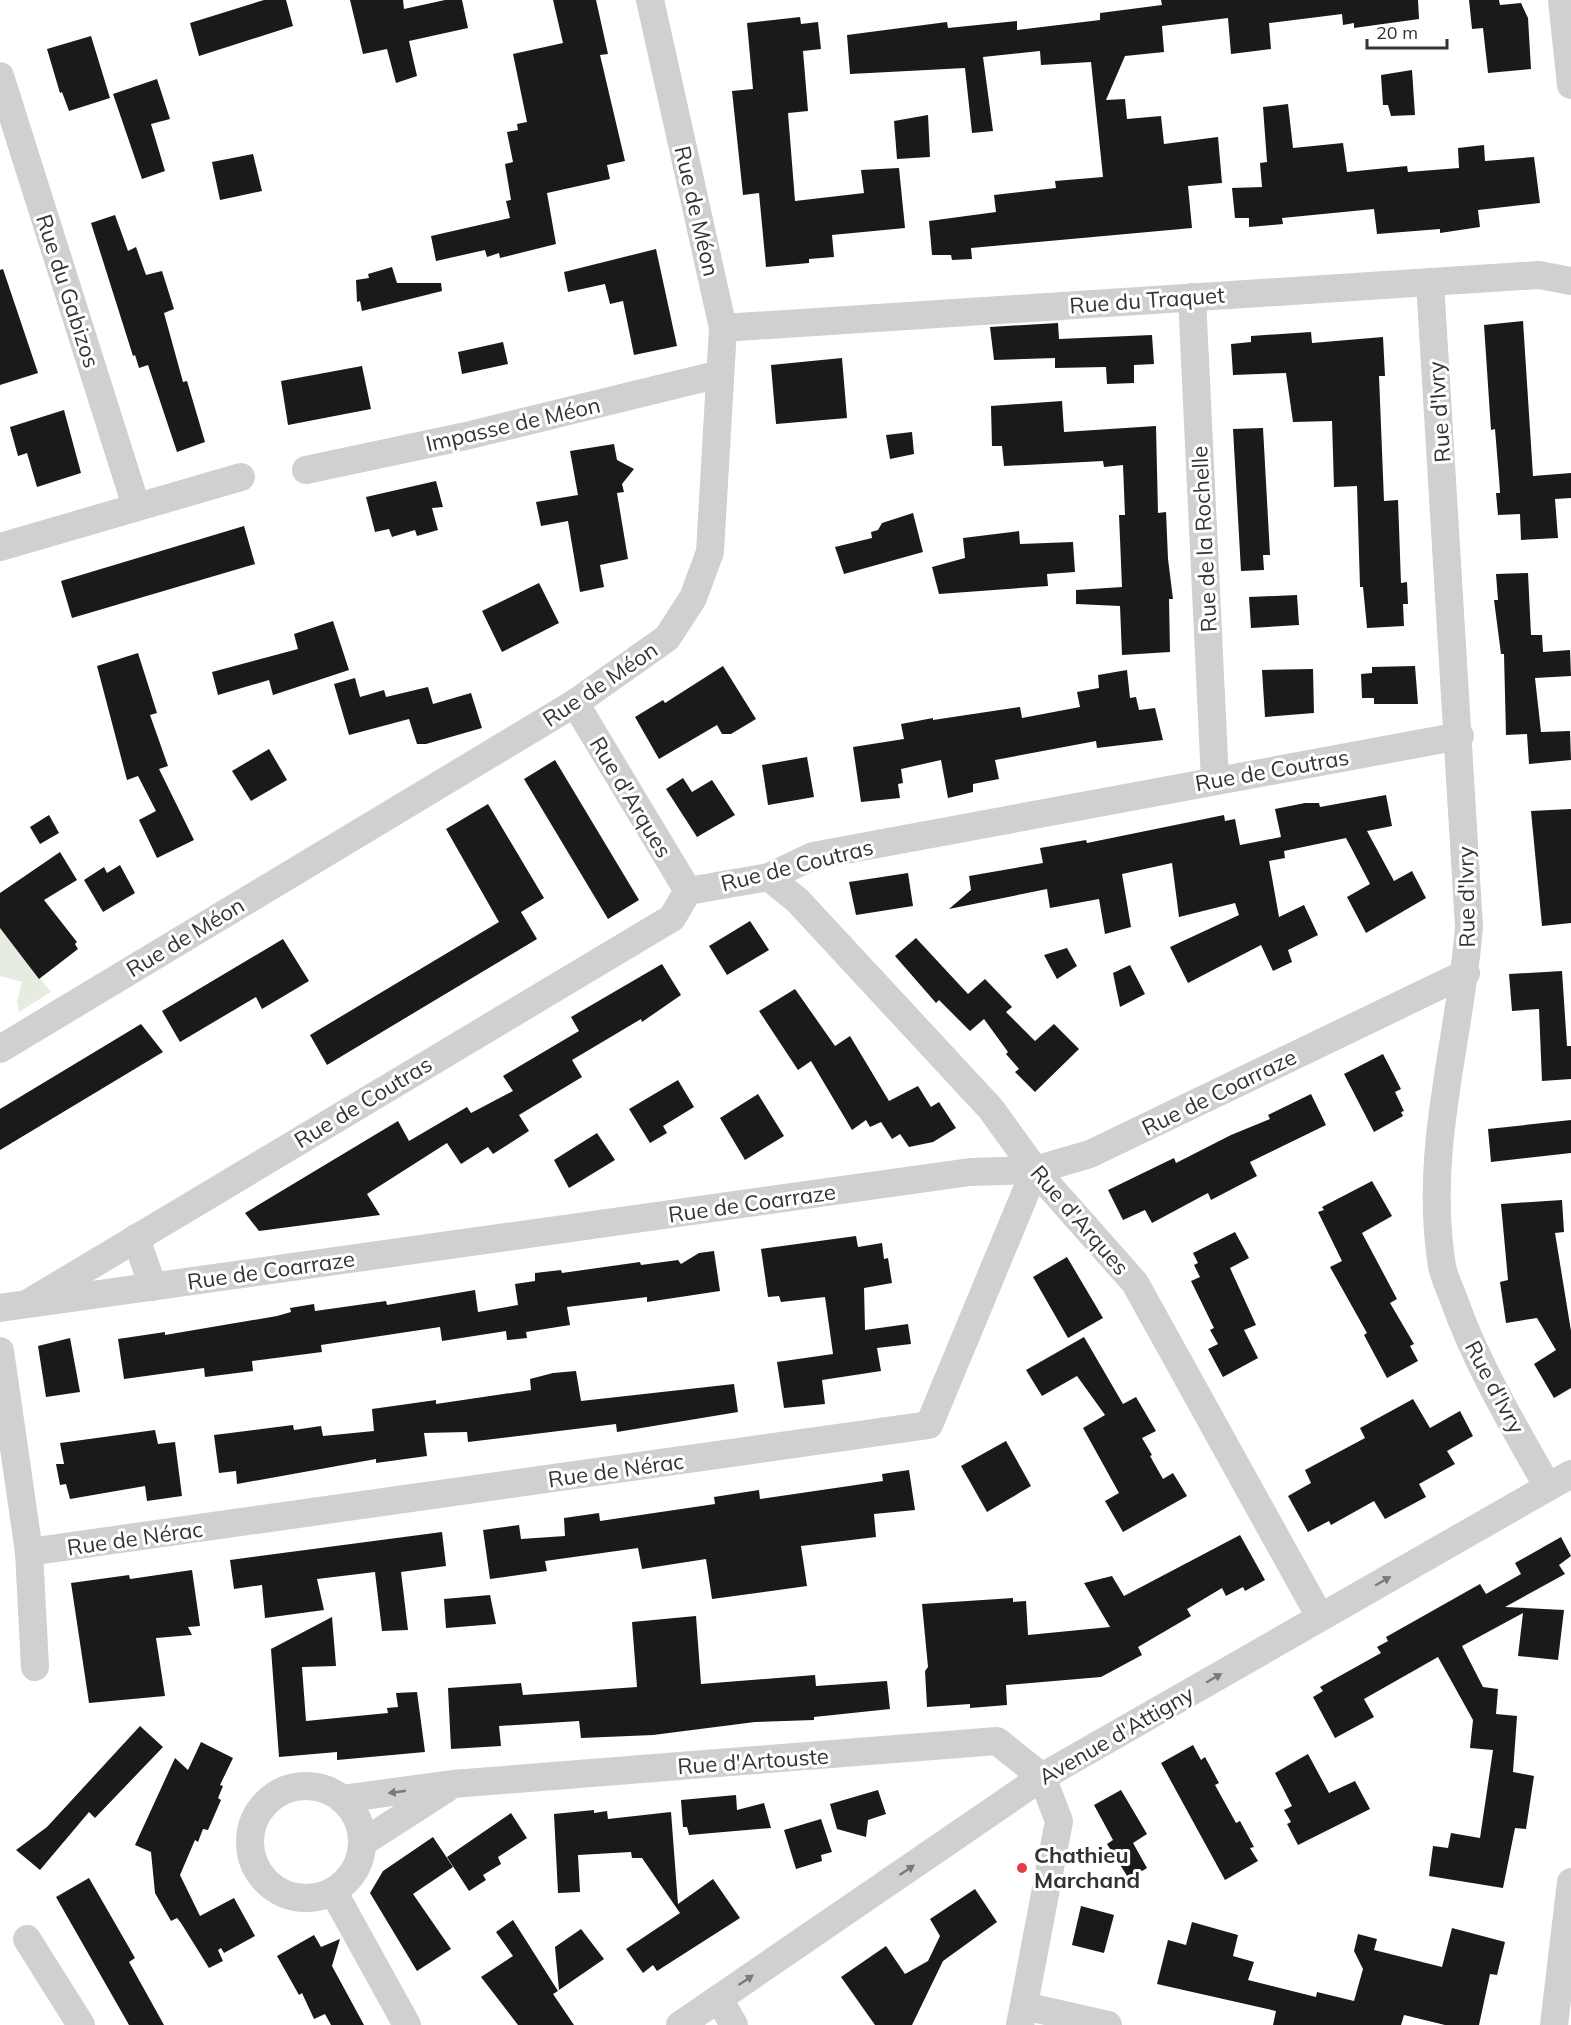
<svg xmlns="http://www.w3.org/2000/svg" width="1571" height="2025" viewBox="0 0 1571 2025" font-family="Mulish,sans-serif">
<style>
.green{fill:#e6ecdf}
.building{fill:#1a1a1a}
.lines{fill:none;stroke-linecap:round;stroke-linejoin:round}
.minor{stroke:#d0d0d0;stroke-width:28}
.oneway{fill:#7a7a7a}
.poi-dot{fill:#e63946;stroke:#fff;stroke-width:2}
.labels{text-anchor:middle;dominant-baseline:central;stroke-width:6;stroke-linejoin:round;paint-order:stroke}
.street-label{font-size:22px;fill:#333;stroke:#fff}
.poi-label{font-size:22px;font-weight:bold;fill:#333;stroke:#fff;text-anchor:start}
</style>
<rect width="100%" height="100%" fill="#fff"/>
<!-- green -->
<polygon class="green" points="0,928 51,992 19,1012 17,1002 22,982 0,976"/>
<!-- building -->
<g class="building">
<polygon points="264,0 286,0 293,26 199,56 190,23"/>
<polygon points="350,0 403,0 404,9 445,0 462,0 468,28 409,41 417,76 396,83 387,49 363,54"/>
<polygon points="553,0 596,0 608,54 600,55 625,161 607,165 610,179 547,193 556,244 500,258 499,253 487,257 485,250 436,261 431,236 510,218 506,201 511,200 505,164 513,162 507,132 518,130 517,124 527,122 513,54 563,43"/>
<polygon points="1161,0 1418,0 1419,19 1354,28 1354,23 1343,25 1342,14 1269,23 1271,49 1231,54 1228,18 1162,26 1164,52 1125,56 1106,100 1125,99 1127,119 1161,116 1164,144 1218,137 1222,183 1188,186 1192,228 971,248 972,259 952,260 951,255 932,255 929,221 996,212 994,195 1056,188 1055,181 1103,177 1091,62 1041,65 1040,51 983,57 993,131 972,133 965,68 850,74 847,35 947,22 948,28 1017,21 1017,30 1100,20 1100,13 1162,5"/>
<polygon points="1469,0 1499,0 1500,5 1521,3 1528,18 1531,69 1488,73 1483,28 1472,29"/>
<polygon points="800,17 801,24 818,22 821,49 803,51 808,111 788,113 795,201 864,193 861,170 899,168 905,228 832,235 834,257 809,259 809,263 766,267 759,193 743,195 732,91 753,89 747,23"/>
<polygon points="91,36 110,98 69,111 62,92 60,93 47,49"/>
<polygon points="1412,70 1415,115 1391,116 1388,105 1383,105 1381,75"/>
<polygon points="157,79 170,119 151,124 165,171 142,179 113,94"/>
<polygon points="1288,104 1293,148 1343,143 1347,172 1407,166 1408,172 1459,168 1458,148 1484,145 1485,161 1534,157 1540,203 1478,210 1480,227 1440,233 1440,229 1377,234 1374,209 1282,218 1283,224 1249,227 1249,218 1235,218 1232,188 1262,187 1260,163 1267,162 1263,107"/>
<polygon points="928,115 930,157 897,159 894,121"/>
<polygon points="253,154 262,191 220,200 212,162"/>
<polygon points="115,215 128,251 136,247 146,275 162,271 174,309 164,313 183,382 187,381 205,442 177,452 148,365 139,368 135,355 133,356 91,223"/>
<polygon points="656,249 677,346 634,355 623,301 610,304 605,284 568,292 564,272"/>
<polygon points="392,267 397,283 441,283 442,291 362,311 360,301 357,302 356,280 369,278 368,274"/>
<polygon points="3,269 38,373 0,385 0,270"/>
<polygon points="1523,321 1533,476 1571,473 1571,498 1555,499 1558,538 1521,540 1520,514 1498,515 1496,493 1500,493 1499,478 1495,429 1491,430 1484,325"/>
<polygon points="1058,323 1059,339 1152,335 1154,364 1134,365 1134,383 1107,384 1106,367 1055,368 1055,358 994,360 990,327"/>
<polygon points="1311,332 1312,343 1383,337 1385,376 1379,376 1384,501 1398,500 1401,583 1407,582 1408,604 1403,604 1404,626 1367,628 1363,587 1360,587 1357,486 1334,487 1332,421 1293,422 1286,373 1233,375 1231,344 1251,342 1251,336"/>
<polygon points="503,342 508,364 462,374 458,352"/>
<polygon points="842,358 847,418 776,424 771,365"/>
<polygon points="362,366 371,409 288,425 281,381"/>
<polygon points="1062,401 1064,432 1156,426 1158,513 1166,512 1168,559 1173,599 1169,599 1170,652 1122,655 1120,606 1076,604 1076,590 1122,587 1119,515 1125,515 1123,465 1104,467 1103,461 1004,466 1002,446 992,446 991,406"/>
<polygon points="64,410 81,473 37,487 27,453 18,456 10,427"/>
<polygon points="1263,428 1270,555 1263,555 1264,570 1241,571 1233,429"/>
<polygon points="912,432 914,454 890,459 886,435"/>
<polygon points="614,444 617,460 634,469 622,484 624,492 617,493 628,559 600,565 604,587 580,592 568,521 541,526 536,502 578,495 570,451"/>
<polygon points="436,481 443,507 432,508 438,530 417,536 415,530 392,537 389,529 375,532 366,497"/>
<polygon points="913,513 923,552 844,574 835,547 872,538 871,532 878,530 882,523"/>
<polygon points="244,526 255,564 72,618 61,581"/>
<polygon points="1019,531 1020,544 1073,542 1075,572 1047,574 1048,586 939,594 932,567 965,558 963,538"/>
<polygon points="1528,573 1531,635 1542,635 1543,652 1570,650 1571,676 1535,678 1541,732 1570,731 1571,760 1529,764 1527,734 1506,735 1504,654 1501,654 1494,600 1498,600 1496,574"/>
<polygon points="539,583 559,623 502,652 482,611"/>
<polygon points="1297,595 1299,625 1251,628 1249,597"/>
<polygon points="333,621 349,670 273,695 269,680 218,695 212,672 298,649 294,634"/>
<polygon points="138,653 157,713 150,715 168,766 159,769 194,840 157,858 139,820 156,811 138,776 127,780 97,666"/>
<polygon points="723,666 756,719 731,734 722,734 717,725 659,759 635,717 663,700 665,703"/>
<polygon points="1415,666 1418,704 1374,704 1374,698 1362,698 1361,674 1372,673 1372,667"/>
<polygon points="1313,669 1314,713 1265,717 1262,670"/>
<polygon points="1127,670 1130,698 1136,697 1139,710 1155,708 1163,740 1097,748 1096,741 995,760 999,779 973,784 973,792 948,798 941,760 901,769 903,783 898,784 900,798 861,802 853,747 904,739 901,724 933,718 933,720 1020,707 1022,718 1080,707 1077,692 1099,688 1098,675"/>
<polygon points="355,678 360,697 384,690 386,697 428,687 433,704 471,693 482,728 426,744 417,744 409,719 349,735 334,684"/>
<polygon points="269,749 287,780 251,801 232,771"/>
<polygon points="807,757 814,797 768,805 762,765"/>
<polygon points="555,760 639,900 608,919 524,779"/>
<polygon points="683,778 692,792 712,780 735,815 697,837 666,789"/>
<polygon points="1386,795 1392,826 1367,831 1394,881 1412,871 1426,898 1366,933 1347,897 1370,884 1346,838 1284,851 1285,858 1269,861 1279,917 1304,905 1318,935 1288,950 1292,962 1273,971 1261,945 1188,983 1170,947 1239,915 1235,903 1179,917 1172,863 1122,874 1131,927 1105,934 1099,899 1050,908 1047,889 949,909 971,890 969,876 1043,863 1040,848 1086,840 1087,843 1224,815 1225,821 1235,819 1240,845 1281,837 1275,809 1305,803 1319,803 1320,807"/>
<polygon points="488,804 544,898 521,912 537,939 327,1065 310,1035 499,922 446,829"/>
<polygon points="1571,809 1571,923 1542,926 1531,811"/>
<polygon points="49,815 59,833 40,844 30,827"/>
<polygon points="60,852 77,880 44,900 77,942 75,944 78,949 39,979 0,928 0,893"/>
<polygon points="120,865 135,893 103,912 84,880 104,867 107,873"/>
<polygon points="908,873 913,906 856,915 849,882"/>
<polygon points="750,921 769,950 727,975 709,946"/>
<polygon points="916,938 968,994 985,979 1012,1007 1006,1012 1035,1041 1054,1024 1079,1049 1035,1092 1015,1072 1019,1069 1006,1054 1008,1052 984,1019 970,1031 939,1000 936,1003 895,956"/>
<polygon points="283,939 309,981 262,1009 256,997 180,1042 162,1011"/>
<polygon points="1067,948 1077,966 1057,979 1044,955"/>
<polygon points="662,964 681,995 642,1022 641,1019 572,1060 582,1077 519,1115 529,1131 493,1154 488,1147 461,1164 447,1143 367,1194 380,1215 259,1231 245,1213 398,1121 409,1141 467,1107 471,1113 513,1091 503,1076 579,1031 571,1017"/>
<polygon points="1130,965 1145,994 1120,1007 1113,973"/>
<polygon points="1562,971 1567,1046 1571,1046 1571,1079 1542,1081 1539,1009 1512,1011 1509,974"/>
<polygon points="795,989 835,1046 850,1036 889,1101 918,1086 931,1107 939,1102 956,1128 933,1142 909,1147 900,1134 892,1139 881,1122 870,1127 866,1120 852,1130 811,1061 798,1070 759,1011"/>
<polygon points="141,1024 163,1052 0,1150 0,1109"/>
<polygon points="1383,1054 1401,1089 1395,1092 1404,1111 1401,1112 1403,1116 1374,1132 1344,1074"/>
<polygon points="678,1080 694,1107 663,1126 667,1133 650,1143 629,1109"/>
<polygon points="758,1094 784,1136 745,1160 720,1118"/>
<polygon points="1311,1094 1326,1125 1250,1162 1257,1176 1211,1200 1208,1193 1152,1223 1145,1210 1123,1220 1108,1190 1174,1158 1176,1163 1231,1135 1270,1119 1268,1115"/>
<polygon points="1571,1120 1571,1153 1491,1162 1488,1129"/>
<polygon points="597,1133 615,1160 569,1188 554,1160"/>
<polygon points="1372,1181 1392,1216 1362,1233 1397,1299 1390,1303 1414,1344 1410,1346 1418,1361 1387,1378 1364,1335 1367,1333 1330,1267 1342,1261 1318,1212 1324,1210 1322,1207"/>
<polygon points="1562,1200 1564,1232 1555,1233 1571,1331 1571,1388 1554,1398 1534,1364 1556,1350 1537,1318 1506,1323 1500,1282 1508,1280 1501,1204"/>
<polygon points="1235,1232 1249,1258 1230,1268 1256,1325 1244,1330 1258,1358 1223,1377 1208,1349 1218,1344 1210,1330 1214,1328 1191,1281 1200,1277 1194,1265 1198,1263 1193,1253"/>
<polygon points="856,1236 858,1247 882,1243 884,1259 888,1258 892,1283 864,1288 865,1330 908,1324 911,1344 877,1348 881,1371 822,1380 825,1404 784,1408 777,1362 833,1354 825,1297 781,1302 779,1296 768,1297 761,1249"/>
<polygon points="714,1251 720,1291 647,1302 647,1297 567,1307 570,1325 526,1332 527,1338 507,1340 506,1331 442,1341 440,1327 321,1345 322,1352 252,1361 253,1371 205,1377 204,1368 124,1379 118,1339 165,1332 165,1335 277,1316 291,1312 290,1308 314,1304 315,1311 386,1301 387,1305 475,1290 478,1312 518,1305 515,1284 535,1281 535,1273 561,1270 562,1273 640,1262 641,1265 678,1260 681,1264 699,1253"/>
<polygon points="1067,1257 1103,1318 1068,1338 1033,1277"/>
<polygon points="1084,1337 1123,1404 1136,1397 1156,1431 1142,1438 1152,1455 1150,1456 1163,1479 1173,1473 1187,1496 1123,1532 1105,1501 1119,1493 1083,1428 1105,1415 1077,1376 1042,1396 1026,1370"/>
<polygon points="70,1338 80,1392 46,1397 38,1346"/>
<polygon points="576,1371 581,1401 734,1384 738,1412 617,1432 616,1424 468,1442 467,1432 424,1433 427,1456 376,1463 376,1459 237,1484 236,1471 219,1473 214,1435 293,1425 294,1430 321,1426 323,1436 374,1431 372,1409 436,1400 436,1404 531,1390 530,1379 553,1373"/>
<polygon points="1413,1399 1430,1428 1460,1411 1473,1436 1447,1451 1455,1464 1419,1484 1426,1497 1385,1519 1374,1501 1331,1525 1329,1521 1308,1532 1288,1496 1311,1483 1305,1470 1365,1438 1360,1428"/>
<polygon points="155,1430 158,1444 175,1442 182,1496 147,1501 145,1486 70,1499 66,1484 60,1485 56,1464 64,1464 60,1443"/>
<polygon points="1006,1441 1031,1486 987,1512 961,1466"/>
<polygon points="909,1470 915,1510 874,1514 876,1537 801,1546 807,1586 712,1599 706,1559 642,1569 638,1548 545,1561 547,1571 490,1579 483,1530 519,1525 521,1539 565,1536 564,1518 599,1513 600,1521 715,1504 714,1497 759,1490 760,1499 883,1481 882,1474"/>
<polygon points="442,1532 446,1566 401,1572 408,1630 382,1631 375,1572 317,1579 324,1610 265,1618 262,1585 234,1589 230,1560"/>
<polygon points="1240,1535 1265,1580 1245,1591 1243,1587 1226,1596 1222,1588 1187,1609 1191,1616 1138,1647 1142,1655 1101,1677 1006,1685 1007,1705 970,1708 970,1704 927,1707 925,1671 928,1667 922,1604 1013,1598 1013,1602 1026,1601 1028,1635 1110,1627 1084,1583 1112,1576 1124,1596"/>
<polygon points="1561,1537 1571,1556 1559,1565 1565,1574 1505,1607 1564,1610 1558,1660 1518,1656 1523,1613 1462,1646 1483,1687 1498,1689 1496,1714 1517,1716 1513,1772 1534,1776 1526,1829 1515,1828 1503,1888 1429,1876 1433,1846 1448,1848 1451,1833 1480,1838 1493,1750 1470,1748 1473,1720 1438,1657 1364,1699 1374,1717 1335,1738 1313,1697 1323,1691 1320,1687 1381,1653 1377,1647 1388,1641 1386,1637 1480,1584 1486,1594 1521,1574 1515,1563"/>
<polygon points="192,1570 200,1626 188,1627 192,1635 156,1638 165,1696 89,1703 71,1583 129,1575 130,1579"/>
<polygon points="490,1595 496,1624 446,1628 444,1599"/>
<polygon points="696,1616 701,1684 815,1675 816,1686 887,1681 890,1709 814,1717 814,1720 755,1722 653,1735 581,1738 579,1721 499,1726 501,1746 451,1749 448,1688 521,1683 523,1695 637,1687 632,1622"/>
<polygon points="332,1617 336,1666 302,1667 306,1721 388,1713 387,1708 398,1707 396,1693 417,1692 425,1752 337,1760 337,1752 279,1757 271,1649"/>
<polygon points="140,1726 163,1747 95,1818 89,1812 40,1870 16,1850 47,1827"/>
<polygon points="201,1742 233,1758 220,1785 223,1786 218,1798 221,1800 208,1830 203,1829 198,1842 195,1840 180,1875 200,1916 234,1898 255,1936 224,1953 221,1948 218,1950 223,1961 209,1968 181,1923 177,1918 171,1921 155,1893 151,1852 135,1845 175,1758 188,1770"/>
<polygon points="1193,1745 1201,1760 1205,1757 1219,1783 1215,1785 1236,1823 1240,1821 1254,1847 1250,1848 1258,1861 1225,1880 1161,1763"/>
<polygon points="1308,1754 1329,1793 1355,1781 1370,1809 1298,1845 1287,1824 1291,1822 1284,1810 1292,1806 1275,1773"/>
<polygon points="878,1790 886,1814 868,1820 866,1837 837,1829 830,1804"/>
<polygon points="1121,1790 1147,1834 1133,1843 1147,1868 1129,1879 1107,1844 1113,1840 1094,1805"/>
<polygon points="736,1795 737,1810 764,1803 771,1828 689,1835 687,1827 683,1827 681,1800"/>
<polygon points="594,1810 594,1813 607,1811 608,1819 671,1812 678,1904 713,1879 740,1918 657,1971 653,1965 643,1973 626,1949 680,1913 642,1858 632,1858 631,1852 578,1855 580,1892 558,1893 554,1814"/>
<polygon points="511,1813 527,1838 498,1857 501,1864 483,1875 486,1880 469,1891 447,1857"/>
<polygon points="821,1819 832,1852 821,1855 822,1861 796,1869 784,1830"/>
<polygon points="433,1837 453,1867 413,1894 451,1949 417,1971 370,1893 383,1871"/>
<polygon points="89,1878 135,1958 129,1962 164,2025 129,2025 56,1897"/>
<polygon points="975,1889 997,1922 943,1961 912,2025 875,2025 841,1977 886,1946 905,1974 928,1961 940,1936 930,1919"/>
<polygon points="1081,1906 1114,1915 1104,1953 1072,1945"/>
<polygon points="513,1920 558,1991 553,1994 574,2025 518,2025 481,1977 513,1956 496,1932"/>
<polygon points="1192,1922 1238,1935 1233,1956 1254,1962 1248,1980 1316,1997 1317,1992 1354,2001 1363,1969 1354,1951 1358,1934 1377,1939 1374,1950 1442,1967 1452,1928 1505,1942 1497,1975 1490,1974 1479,2025 1445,2025 1404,2015 1401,2025 1273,2025 1276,2011 1157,1984 1168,1940 1186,1945"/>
<polygon points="581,1929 604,1959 559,1990 555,1947"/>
<polygon points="314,1935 321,1947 340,1939 332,1966 364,2025 331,2025 325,2014 314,2019 302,1993 299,1995 277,1956"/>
</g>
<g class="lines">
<!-- minor -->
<g class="minor">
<polyline points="1562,0 1571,85"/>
<polyline points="0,76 136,506"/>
<path d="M1430 282 1469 927C1460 1041 1423 1150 1442 1266 1444 1277 1450 1289 1454 1300 1477 1365 1514 1427 1548 1487"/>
<polyline points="1192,297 1215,780"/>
<polyline points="723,328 1539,275 1571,281"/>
<polyline points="306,470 466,436 720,374"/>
<polyline points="0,547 241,477"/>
<polyline points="575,703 688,891"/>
<polyline points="769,877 798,901 991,1109 1035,1170 1135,1283 1320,1617"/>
<polyline points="0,1049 575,703 667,638 693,598 710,552 723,328 650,0"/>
<polyline points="136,1238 153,1287"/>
<polyline points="30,1302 672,918 688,891 769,877 813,856 1460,736"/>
<polyline points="0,1308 970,1172 1035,1170 1090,1154 1466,973"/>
<polyline points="0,1351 29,1552 35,1667"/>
<polyline points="29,1552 929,1425 1035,1170"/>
<circle cx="306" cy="1842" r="56"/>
<polyline points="342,1799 452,1784 997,1741 1042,1777 1059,1821 1020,2025"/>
<polyline points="362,1843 446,1789"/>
<polyline points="333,1891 407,2025"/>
<polyline points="27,1939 81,2025"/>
<polyline points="719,1999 734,2025"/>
<polyline points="1024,2006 1108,2025"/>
<polyline points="680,2025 1042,1777 1571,1474"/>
<polyline points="1554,2025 1571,1882"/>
</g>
</g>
<!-- one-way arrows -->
<defs><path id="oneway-solid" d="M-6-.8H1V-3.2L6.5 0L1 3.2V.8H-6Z" transform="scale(1.5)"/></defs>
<g class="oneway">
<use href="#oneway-solid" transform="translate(1383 1581) rotate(-30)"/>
<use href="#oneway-solid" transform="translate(1214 1678) rotate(-30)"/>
<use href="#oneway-solid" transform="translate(397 1792) rotate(172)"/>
<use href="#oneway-solid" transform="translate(907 1870) rotate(-34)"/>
<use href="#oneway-solid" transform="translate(746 1980) rotate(-34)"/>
</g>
<!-- markers -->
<circle class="poi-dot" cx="1022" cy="1868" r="6"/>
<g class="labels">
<!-- street labels -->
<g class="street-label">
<text transform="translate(697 211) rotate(77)">Rue de Méon</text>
<text transform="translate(68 291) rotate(72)">Rue du Gabizos</text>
<text transform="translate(1147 300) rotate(-4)">Rue du Traquet</text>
<text transform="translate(1439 412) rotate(-94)">Rue d'Ivry</text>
<text transform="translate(513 424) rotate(-13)">Impasse de Méon</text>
<text transform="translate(1204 539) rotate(-93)">Rue de la Rochelle</text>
<text transform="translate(600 684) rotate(-34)">Rue de Méon</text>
<text transform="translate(1272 770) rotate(-10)">Rue de Coutras</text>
<text transform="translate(631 797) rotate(59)">Rue d'Arques</text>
<text transform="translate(797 865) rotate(-14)">Rue de Coutras</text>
<text transform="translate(1466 897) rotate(-91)">Rue d'Ivry</text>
<text transform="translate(185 937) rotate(-31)">Rue de Méon</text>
<text transform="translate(1219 1092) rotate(-26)">Rue de Coarraze</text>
<text transform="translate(363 1102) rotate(-31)">Rue de Coutras</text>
<text transform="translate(752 1203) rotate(-8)">Rue de Coarraze</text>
<text transform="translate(1080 1220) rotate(49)">Rue d'Arques</text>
<text transform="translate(271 1270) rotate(-8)">Rue de Coarraze</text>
<text transform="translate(1495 1387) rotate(62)">Rue d'Ivry</text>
<text transform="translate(616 1470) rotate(-8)">Rue de Nérac</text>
<text transform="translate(135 1538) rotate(-8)">Rue de Nérac</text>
<text transform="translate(1116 1735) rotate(-30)">Avenue d'Attigny</text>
<text transform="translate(753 1761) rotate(-4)">Rue d'Artouste</text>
</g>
<!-- poi labels -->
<g class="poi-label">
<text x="1034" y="1855">Chathieu<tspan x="1034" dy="25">Marchand</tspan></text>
</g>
</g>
<!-- scale -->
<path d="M1367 39v9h80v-9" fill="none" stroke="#333333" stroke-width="3"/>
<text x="1376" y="39" font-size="18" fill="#333333" stroke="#ffffff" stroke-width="4.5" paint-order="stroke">20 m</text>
</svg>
